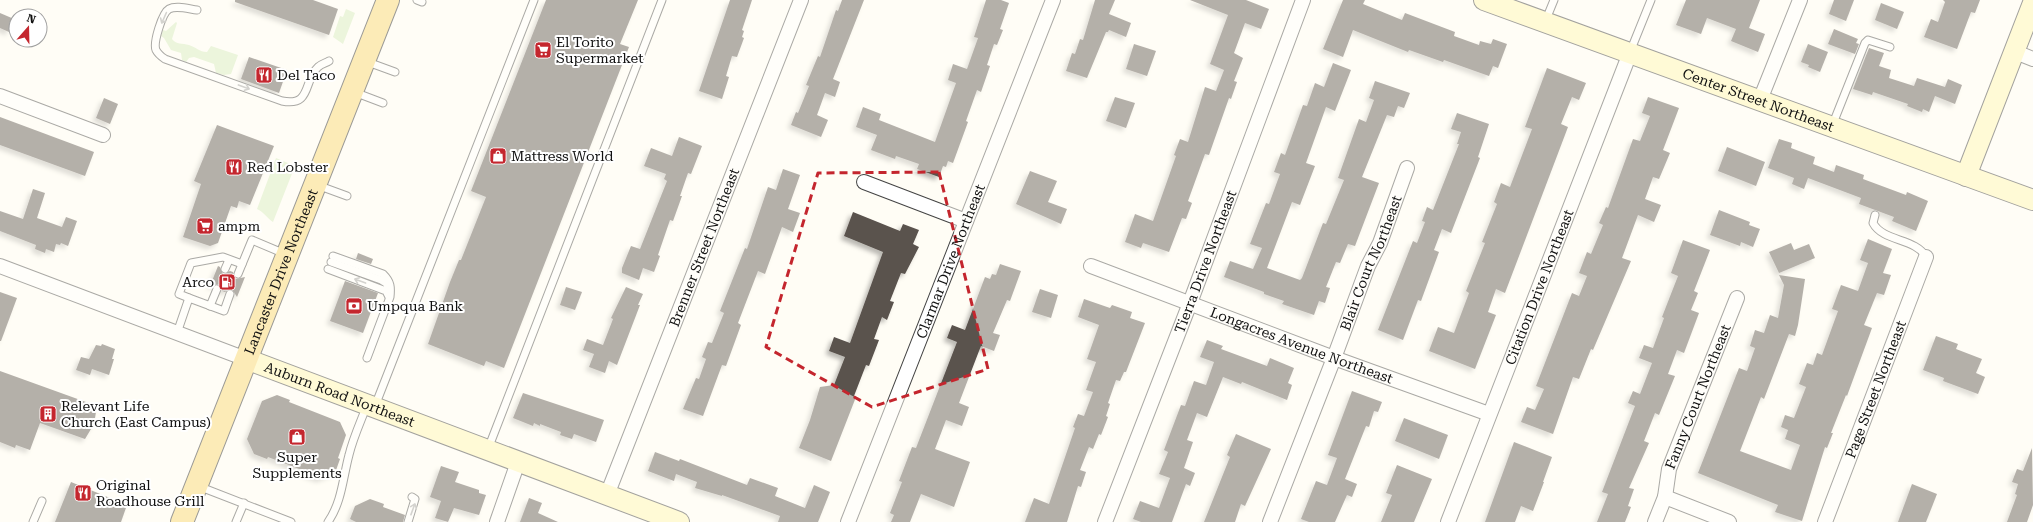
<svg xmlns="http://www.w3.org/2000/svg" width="2033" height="522" viewBox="0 0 2033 522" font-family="'Roboto Serif',serif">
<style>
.green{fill:#d5ebbd}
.building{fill:#5a524d;filter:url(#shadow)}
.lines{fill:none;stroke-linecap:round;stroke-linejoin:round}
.lane-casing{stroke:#444;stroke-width:9}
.street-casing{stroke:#444;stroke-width:16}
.secondary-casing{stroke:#333;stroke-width:22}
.primary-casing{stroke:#222;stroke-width:24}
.lane{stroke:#fff;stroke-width:7}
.street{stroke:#fff;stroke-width:14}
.secondary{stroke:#fff6b0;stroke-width:20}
.primary{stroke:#f9d66b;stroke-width:22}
.oneway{stroke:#a0a0a0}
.marked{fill:none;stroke:#c4262e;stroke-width:3;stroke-dasharray:8 5;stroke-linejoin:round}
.labels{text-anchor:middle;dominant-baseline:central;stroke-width:4;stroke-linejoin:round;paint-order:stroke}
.poi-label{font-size:14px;fill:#111;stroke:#fff;text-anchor:start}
.street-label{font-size:14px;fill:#111;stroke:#fff}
</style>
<defs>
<filter id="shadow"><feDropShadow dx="-3.5" dy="3.5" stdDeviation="2" flood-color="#0004"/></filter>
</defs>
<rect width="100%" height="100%" fill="#fffdf5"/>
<!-- green -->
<g class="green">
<polygon points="346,9 355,13 343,44 333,37 340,16 343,17"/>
<path d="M176 22 177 23 172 39C177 45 182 43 189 45 196 47 199 52 207 52L211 46 238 55 231 74 224 75 216 73 214 64 194 57 189 58 186 62 182 60 181 53 171 50 164 38 161 36 163 30 166 31Z"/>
<path d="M276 158 295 166 273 222C267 218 264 212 257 209Z"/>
</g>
<!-- building -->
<g class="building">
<polygon points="235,0 313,0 338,9 329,35 235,2"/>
<polygon points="546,0 638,0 620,44 629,47 504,368 486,361 484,366 428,344 450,282 459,260 461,260 486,197 471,191"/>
<polygon points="730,0 752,0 742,30 744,31 742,37 744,38 737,57 732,56 726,76 729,77 722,99 699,91"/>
<polygon points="842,0 864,0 833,79 840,82 835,97 825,93 817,115 828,120 821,137 791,125 796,112 798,113 809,86 806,85 818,56 820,57 836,10 838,11"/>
<polygon points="986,0 1001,0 1009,3 1000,29 1003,30 997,45 994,44 987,65 990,66 981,92 977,90 966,121 968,122 953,163 948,161 946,167 943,166 939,177 917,169 919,164 896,156 895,159 871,150 877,135 856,127 863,107 881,114 879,120 935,142 956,83 948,80 953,64 967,69 978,38 974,37"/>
<polygon points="1095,0 1115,0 1109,14 1131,23 1126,37 1109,30 1108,32 1106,32 1087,78 1066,71 1072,53 1075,54 1080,39 1083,40"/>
<polygon points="1190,0 1246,0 1269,9 1261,29 1245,23 1234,53 1243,58 1234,81 1237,82 1231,99 1229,98 1209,155 1205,154 1188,201 1192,203 1186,219 1182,218 1169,252 1143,243 1141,248 1125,242 1135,214 1153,221 1176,156 1174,155 1180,139 1188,142 1205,87 1216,91 1224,70 1210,64 1228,15"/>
<polygon points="1343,0 1365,0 1363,4 1402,20 1405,13 1455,32 1454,36 1479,45 1480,41 1491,44 1493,39 1507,44 1498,68 1493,66 1489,76 1444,60 1443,62 1409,50 1408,52 1353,30 1343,57 1323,49"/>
<polygon points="1686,0 1760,0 1749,28 1765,34 1758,52 1731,41 1736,29 1707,18 1701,34 1676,25"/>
<polygon points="1834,0 1854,0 1846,21 1829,14"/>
<polygon points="1943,0 1980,0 1975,13 1971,12 1957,49 1924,37 1931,19 1938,22 1945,2"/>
<polygon points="1881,3 1904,12 1897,29 1875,20"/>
<polygon points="0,13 14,19 9,32 0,28"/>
<polygon points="1834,29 1858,39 1856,43 1859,44 1855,54 1828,44"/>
<polygon points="1134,44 1156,51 1147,76 1126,69"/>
<polygon points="1808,44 1828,52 1820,72 1808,67 1809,65 1801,62"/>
<polygon points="1869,48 1884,53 1879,66 1891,70 1889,78 1914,86 1917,78 1945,87 1948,79 1962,85 1955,104 1935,96 1929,112 1923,109 1922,112 1907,106 1908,104 1873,92 1872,95 1853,89"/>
<polygon points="249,57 287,70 279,93 241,79"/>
<polygon points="1333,63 1351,70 1335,111 1326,107 1306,163 1315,166 1300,205 1292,202 1267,268 1300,280 1302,278 1323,223 1326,224 1344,180 1338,178 1359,119 1366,122 1374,100 1369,98 1375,81 1410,93 1404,108 1398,106 1394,117 1387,115 1362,177 1379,183 1355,246 1348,244 1340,263 1336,262 1326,287 1330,288 1325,303 1319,301 1314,315 1282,304 1284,301 1264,294 1264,292 1224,277 1230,261 1253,269 1262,248 1250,244 1266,203 1269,204 1280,174 1274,172 1281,153 1285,155 1303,105 1307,106 1315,83 1324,87"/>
<polygon points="1547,68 1586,83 1579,100 1572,97 1561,124 1568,127 1505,293 1496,289 1488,312 1496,315 1475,369 1429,351 1438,327 1454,333 1469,293 1466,291 1485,243 1482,242 1497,204 1494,202 1501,183 1510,187 1532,129 1525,127"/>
<polygon points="1115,97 1135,103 1126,128 1106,121"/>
<polygon points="1648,97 1679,108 1663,150 1670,153 1659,179 1653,177 1645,199 1661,205 1654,222 1638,215 1622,258 1631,261 1593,350 1591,349 1579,379 1573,377 1553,434 1521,422 1527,407 1535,410 1544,389 1536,386 1572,293 1579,296 1587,276 1579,273 1587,252 1591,254 1603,225 1599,223 1606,207 1608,208 1633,139 1640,141 1650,116 1642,113"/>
<polygon points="104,98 118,104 110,124 96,118"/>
<polygon points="1457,113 1489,124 1478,157 1480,158 1451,233 1442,229 1434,250 1439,252 1421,301 1418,300 1403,340 1378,330 1413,241 1417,243 1425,222 1422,221 1427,207 1433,210 1459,144 1457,144 1461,132 1451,129"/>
<polygon points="0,117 94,152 85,176 0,145"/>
<polygon points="217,125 274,146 250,205 239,201 237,208 231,206 218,243 210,246 183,237 201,184 194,181"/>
<polygon points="679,137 702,146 691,174 688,173 680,196 682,196 673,221 670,220 658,255 660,256 654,272 643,268 639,280 622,273 622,268 631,246 640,249 667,181 664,179 666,174 644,166 651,148 672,156"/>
<polygon points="1779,139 1792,143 1791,148 1815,157 1813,164 1834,172 1836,165 1864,175 1863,179 1906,195 1907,192 1928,201 1916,231 1892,221 1894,217 1859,204 1861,198 1808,178 1804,189 1792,184 1794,178 1768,168"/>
<polygon points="1727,147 1765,162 1756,186 1718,171"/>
<polygon points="783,169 800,175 788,209 800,213 793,232 782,227 765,274 758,271 738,323 741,325 726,366 722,365 703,416 683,409 696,378 699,379 706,359 702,357 708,342 712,343 724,313 720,311 745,248 747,249 768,187 776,190"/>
<polygon points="1030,171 1057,181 1048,202 1067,209 1061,224 1016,204"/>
<polygon points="33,189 45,193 37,218 62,227 66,217 77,221 68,246 61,243 60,245 56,244 54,252 46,249 45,253 35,249 36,245 0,231 0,211 23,219"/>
<polygon points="1719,210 1750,222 1749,225 1760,229 1753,247 1741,242 1740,246 1710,235"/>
<polygon points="853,212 900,231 903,224 919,230 913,244 919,247 905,274 901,273 890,301 894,302 887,320 882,317 874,339 879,340 869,366 866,365 854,396 856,397 831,461 799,448 810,420 820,387 834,385 845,357 829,351 834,337 850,343 883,252 844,236"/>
<polygon points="1868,239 1892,249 1883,273 1891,275 1884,295 1877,293 1864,325 1872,328 1847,396 1846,395 1831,433 1833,433 1827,448 1825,447 1802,521 1775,512 1778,505 1698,473 1739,368 1747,371 1755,348 1750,346 1755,330 1764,333 1770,315 1778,318 1784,285 1779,275 1805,279 1798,325 1795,336 1789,334 1764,399 1761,397 1740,451 1791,470 1800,445 1785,439 1788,430 1781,427 1785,415 1794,418 1806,387 1799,384 1807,363 1813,365 1817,353 1822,355 1838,311 1832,309 1841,285 1858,291 1868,263 1860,260"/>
<polygon points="1683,240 1710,250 1694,291 1698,293 1691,310 1699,313 1684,353 1677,350 1668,374 1675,376 1659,415 1655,413 1644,441 1649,443 1629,488 1634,489 1628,506 1631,507 1625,522 1597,522 1608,494 1602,492 1635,406 1628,403 1633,391 1640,394 1652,363 1639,358 1644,345 1653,348 1664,318 1662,317 1678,276 1671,273"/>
<polygon points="1791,243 1794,250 1809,244 1815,258 1779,273 1769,252"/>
<polygon points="358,253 373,259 371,264 356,259"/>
<polygon points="1000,264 1021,271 1010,301 1007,300 993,333 1000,335 994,351 981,346 979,351 959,403 969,407 962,426 946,420 935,449 970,462 954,507 921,494 910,522 891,522 894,515 890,513 902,482 899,481 912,447 916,448 957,342 947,338 952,325 965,330 985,277 990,279 992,274 996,275"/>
<polygon points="218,266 220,267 223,274 230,271 233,272 234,277 236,279 245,277 237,297 232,289 229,289 225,292 222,291 221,286 219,284 210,286"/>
<polygon points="345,281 378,293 363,333 330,321"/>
<polygon points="566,287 582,292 575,310 560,305"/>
<polygon points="626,287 643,294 638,305 640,305 617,365 609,361 605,373 589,367 594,354 583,350 587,339 603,345 613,319 611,318"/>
<polygon points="1040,289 1058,295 1051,318 1032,312"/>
<polygon points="0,292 17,298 1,341 0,341"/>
<polygon points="1084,299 1110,308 1112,305 1132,312 1130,318 1145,323 1126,372 1124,372 1120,381 1116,380 1108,403 1110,404 1106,416 1108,417 1101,435 1099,434 1093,449 1089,447 1080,470 1086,472 1081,487 1078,486 1067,522 1025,522 1034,498 1049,504 1075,428 1073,427 1078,414 1084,416 1093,392 1086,390 1096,362 1087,359 1099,325 1078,317"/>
<polygon points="1936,336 1958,344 1956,349 1982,359 1976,373 1985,377 1978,394 1943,381 1944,378 1923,370"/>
<polygon points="1207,340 1223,346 1221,349 1267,366 1270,358 1294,368 1288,383 1292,385 1287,400 1242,382 1241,384 1223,377 1207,417 1197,413 1187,440 1193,442 1184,468 1195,473 1190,486 1186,484 1172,522 1141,522 1133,519 1140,501 1159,508 1170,478 1159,474 1168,452 1164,450 1170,434 1181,405 1185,406 1194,381 1206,385 1214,362 1200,357"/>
<polygon points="102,344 115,349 112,359 114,359 109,375 92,369 90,375 76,370 81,357 89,359 96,345 101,346"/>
<polygon points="0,371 97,406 94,424 85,439 40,423 30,450 16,445 15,448 0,442"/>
<polygon points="1352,391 1382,402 1378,412 1374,411 1369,427 1366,426 1345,479 1357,484 1352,497 1347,495 1335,522 1309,522 1301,519 1316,481 1327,485 1337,458 1328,455"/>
<polygon points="523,393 604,420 596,442 574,434 572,439 560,435 561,432 540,424 540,426 534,423 533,426 513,418"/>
<polygon points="277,395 290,400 289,402 340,422 346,435 338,458 340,459 335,473 320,479 306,474 307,472 268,457 267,459 254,454 247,439 262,401"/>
<polygon points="1404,418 1448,435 1439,459 1395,441"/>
<polygon points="1236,434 1271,449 1245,506 1241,504 1235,522 1204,522 1230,457 1227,455"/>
<polygon points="1514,442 1552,457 1543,482 1544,482 1533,511 1521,506 1515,522 1485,522"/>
<polygon points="2032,448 2033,505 2027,522 2007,522 2017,495 2015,494 2018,484 2012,482 2017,469 2023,471"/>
<polygon points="655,452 679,461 680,459 747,485 750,478 778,488 775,496 805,508 814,485 830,492 818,522 778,522 780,516 722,495 722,496 695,488 697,482 676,474 674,481 648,471"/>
<polygon points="1397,465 1432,479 1414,522 1381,522 1392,495 1386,493"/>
<polygon points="441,466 459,472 455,482 479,490 479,493 486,495 479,515 454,508 448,522 435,518 441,501 430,497"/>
<polygon points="71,482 127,505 121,522 55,522"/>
<polygon points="1912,484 1937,494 1926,522 1898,522"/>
<polygon points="529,498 542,503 538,513 558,522 520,522"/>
<polygon points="370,499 384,504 383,507 405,515 403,522 356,522 350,519 355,506"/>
</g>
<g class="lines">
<!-- lane casing -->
<g class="lane-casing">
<g id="lane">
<polyline points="417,0 422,2"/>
<path d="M197 10C189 9 176 5 169 9 162 13 153 43 156 50 158 54 162 57 165 59L282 101C312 107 303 81 318 67 321 64 326 63 329 61"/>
<polyline points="1545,22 1554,0"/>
<polyline points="1630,52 1651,0"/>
<polyline points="365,61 395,72"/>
<polyline points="354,92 383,103"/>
<polyline points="1832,126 1865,43 1868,40 1890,47"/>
<polyline points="317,185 347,196"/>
<path d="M1875 215 1873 223C1883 242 1916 238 1926 257"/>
<path d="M333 256 383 274C391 282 391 287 390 297L367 358"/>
<polyline points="331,262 381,280 386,283 388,287"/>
<polyline points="225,269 229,260"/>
<polyline points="328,269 386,291 389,297"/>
<polyline points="238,274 252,240 285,254"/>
<polyline points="189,298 179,294 191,263 223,257 242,264"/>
<polyline points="210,306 217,289"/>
<polyline points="177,333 189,298 224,311 230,294"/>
<polyline points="375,406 534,0"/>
<polyline points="488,449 662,0"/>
<polyline points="198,486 291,522"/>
<polyline points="33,522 42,501"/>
<polyline points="236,522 244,503"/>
<path d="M328 522C342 502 343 477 349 455 353 438 361 421 367 405"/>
<polyline points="408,522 415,499 412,497"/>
</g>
</g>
<!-- street casing -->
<g class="street-casing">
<g id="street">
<polyline points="2013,51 2033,59"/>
<polyline points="0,96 103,135"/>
<polyline points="1760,100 1800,0"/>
<polyline points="864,182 966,221"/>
<polyline points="0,266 246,359"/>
<path id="s1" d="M1091 266 1334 358 1489 414"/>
<path id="s2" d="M607 495 801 0"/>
<polyline points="1665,497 1729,522"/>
<polyline points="497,522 518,462"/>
<path id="s3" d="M848 522 1053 0"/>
<path id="s4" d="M1105 522 1190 303 1303 0"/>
<path id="s5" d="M1270 522 1334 358 1368 266 1380 243 1407 168"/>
<path id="s6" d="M1448 522 1630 53"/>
<path id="s7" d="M1655 522 1665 497 1669 469 1737 298"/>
<path id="s8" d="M1825 522 1926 257"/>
</g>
</g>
<!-- secondary casing -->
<g class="secondary-casing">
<g id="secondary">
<path id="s9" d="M1484 0 2033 200"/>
<polyline points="1966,176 2033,3"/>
<path id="s10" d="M246 359 679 522"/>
</g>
</g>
<!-- primary casing -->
<g class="primary-casing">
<g id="primary">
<path id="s11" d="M182 522 388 0"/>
</g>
</g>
<!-- lane -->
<use href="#lane" class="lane"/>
<!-- street -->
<use href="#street" class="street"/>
<!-- secondary -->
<use href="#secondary" class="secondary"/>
<!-- primary -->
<use href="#primary" class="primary"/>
</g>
<!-- one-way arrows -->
<defs><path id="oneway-shaft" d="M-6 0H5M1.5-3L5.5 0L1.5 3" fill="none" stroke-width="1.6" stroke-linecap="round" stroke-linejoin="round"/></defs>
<g class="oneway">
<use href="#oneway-shaft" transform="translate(164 18) rotate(114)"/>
<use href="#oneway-shaft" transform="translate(244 87) rotate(20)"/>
<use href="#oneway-shaft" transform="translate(360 281) rotate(-160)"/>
<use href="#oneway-shaft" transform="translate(413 509) rotate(-70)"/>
</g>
<!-- marked area -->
<path d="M0 0H2033V522H0ZM939 172 988 369 872 407 766 347 818 173Z" fill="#fffdf5" fill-opacity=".55" fill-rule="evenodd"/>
<path class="marked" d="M939 172 988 369 872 407 766 347 818 173Z"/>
<!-- icons -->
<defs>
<g id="supermarket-square" transform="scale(0.9)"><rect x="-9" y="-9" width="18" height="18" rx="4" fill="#c4262e" stroke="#fff"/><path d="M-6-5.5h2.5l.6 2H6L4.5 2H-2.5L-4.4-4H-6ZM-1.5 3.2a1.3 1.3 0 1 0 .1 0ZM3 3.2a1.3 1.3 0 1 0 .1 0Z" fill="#fff"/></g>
<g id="restaurant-square" transform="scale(0.9)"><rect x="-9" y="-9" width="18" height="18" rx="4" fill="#c4262e" stroke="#fff"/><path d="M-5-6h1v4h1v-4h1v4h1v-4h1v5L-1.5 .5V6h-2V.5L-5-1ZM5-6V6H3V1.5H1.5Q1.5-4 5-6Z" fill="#fff"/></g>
<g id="shop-square" transform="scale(0.9)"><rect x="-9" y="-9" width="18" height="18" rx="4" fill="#c4262e" stroke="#fff"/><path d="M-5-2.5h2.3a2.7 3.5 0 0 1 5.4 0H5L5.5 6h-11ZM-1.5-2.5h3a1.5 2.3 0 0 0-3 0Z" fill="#fff"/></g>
<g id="fuel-square" transform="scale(0.9)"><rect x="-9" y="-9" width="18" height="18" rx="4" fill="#c4262e" stroke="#fff"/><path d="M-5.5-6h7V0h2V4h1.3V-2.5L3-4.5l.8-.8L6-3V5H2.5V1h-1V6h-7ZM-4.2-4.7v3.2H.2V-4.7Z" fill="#fff"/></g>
<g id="bank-square" transform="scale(0.9)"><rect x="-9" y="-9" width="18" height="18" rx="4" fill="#c4262e" stroke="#fff"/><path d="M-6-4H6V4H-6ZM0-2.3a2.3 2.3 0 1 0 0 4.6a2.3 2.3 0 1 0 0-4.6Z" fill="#fff"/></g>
<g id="building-square" transform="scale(0.9)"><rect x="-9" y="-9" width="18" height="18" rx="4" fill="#c4262e" stroke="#fff"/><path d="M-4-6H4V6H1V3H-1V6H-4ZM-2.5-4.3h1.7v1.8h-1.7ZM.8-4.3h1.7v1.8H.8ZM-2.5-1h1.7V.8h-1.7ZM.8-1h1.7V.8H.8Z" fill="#fff"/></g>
</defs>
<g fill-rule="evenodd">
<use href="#supermarket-square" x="543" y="50"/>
<use href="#restaurant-square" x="264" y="75"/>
<use href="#shop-square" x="498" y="156"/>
<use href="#restaurant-square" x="234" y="167"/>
<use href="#supermarket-square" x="205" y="226"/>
<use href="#fuel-square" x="227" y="282"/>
<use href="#bank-square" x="354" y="306"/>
<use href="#building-square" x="48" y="414"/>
<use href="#shop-square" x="297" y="437"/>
<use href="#restaurant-square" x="83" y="493"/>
</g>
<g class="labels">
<!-- poi labels -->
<g class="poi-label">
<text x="556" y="42">El Torito<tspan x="556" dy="16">Supermarket</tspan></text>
<text x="277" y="75">Del Taco</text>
<text x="511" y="156">Mattress World</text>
<text x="247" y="167">Red Lobster</text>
<text x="218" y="226">ampm</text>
<text x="214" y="282" text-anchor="end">Arco</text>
<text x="367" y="306">Umpqua Bank</text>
<text x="61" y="406">Relevant Life<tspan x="61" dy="16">Church (East Campus)</tspan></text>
<text x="297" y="457" text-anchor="middle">Super<tspan x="297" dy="16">Supplements</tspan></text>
<text x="96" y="485">Original<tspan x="96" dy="16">Roadhouse Grill</tspan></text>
</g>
<!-- street labels -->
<g class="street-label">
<text stroke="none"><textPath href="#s9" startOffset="292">Center Street Northeast</textPath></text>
<text stroke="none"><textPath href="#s2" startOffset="266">Brenner Street Northeast</textPath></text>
<text stroke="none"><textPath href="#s3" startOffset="280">Clarmar Drive Northeast</textPath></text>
<text stroke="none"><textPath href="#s4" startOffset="279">Tierra Drive Northeast</textPath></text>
<text stroke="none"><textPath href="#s5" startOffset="278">Blair Court Northeast</textPath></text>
<text stroke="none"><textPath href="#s11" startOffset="269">Lancaster Drive Northeast</textPath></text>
<text stroke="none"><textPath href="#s6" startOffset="252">Citation Drive Northeast</textPath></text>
<text stroke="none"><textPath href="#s1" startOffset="225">Longacres Avenue Northeast</textPath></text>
<text stroke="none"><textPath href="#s8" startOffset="142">Page Street Northeast</textPath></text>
<text stroke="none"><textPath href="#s10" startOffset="100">Auburn Road Northeast</textPath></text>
<text stroke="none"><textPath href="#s7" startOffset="133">Fanny Court Northeast</textPath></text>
</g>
</g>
<!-- north arrow -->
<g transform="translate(28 28) rotate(20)"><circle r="19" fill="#ffffff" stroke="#a0a0a0"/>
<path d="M0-3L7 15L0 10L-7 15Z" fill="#c4262e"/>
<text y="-6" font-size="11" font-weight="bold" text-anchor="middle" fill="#111111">N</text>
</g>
</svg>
